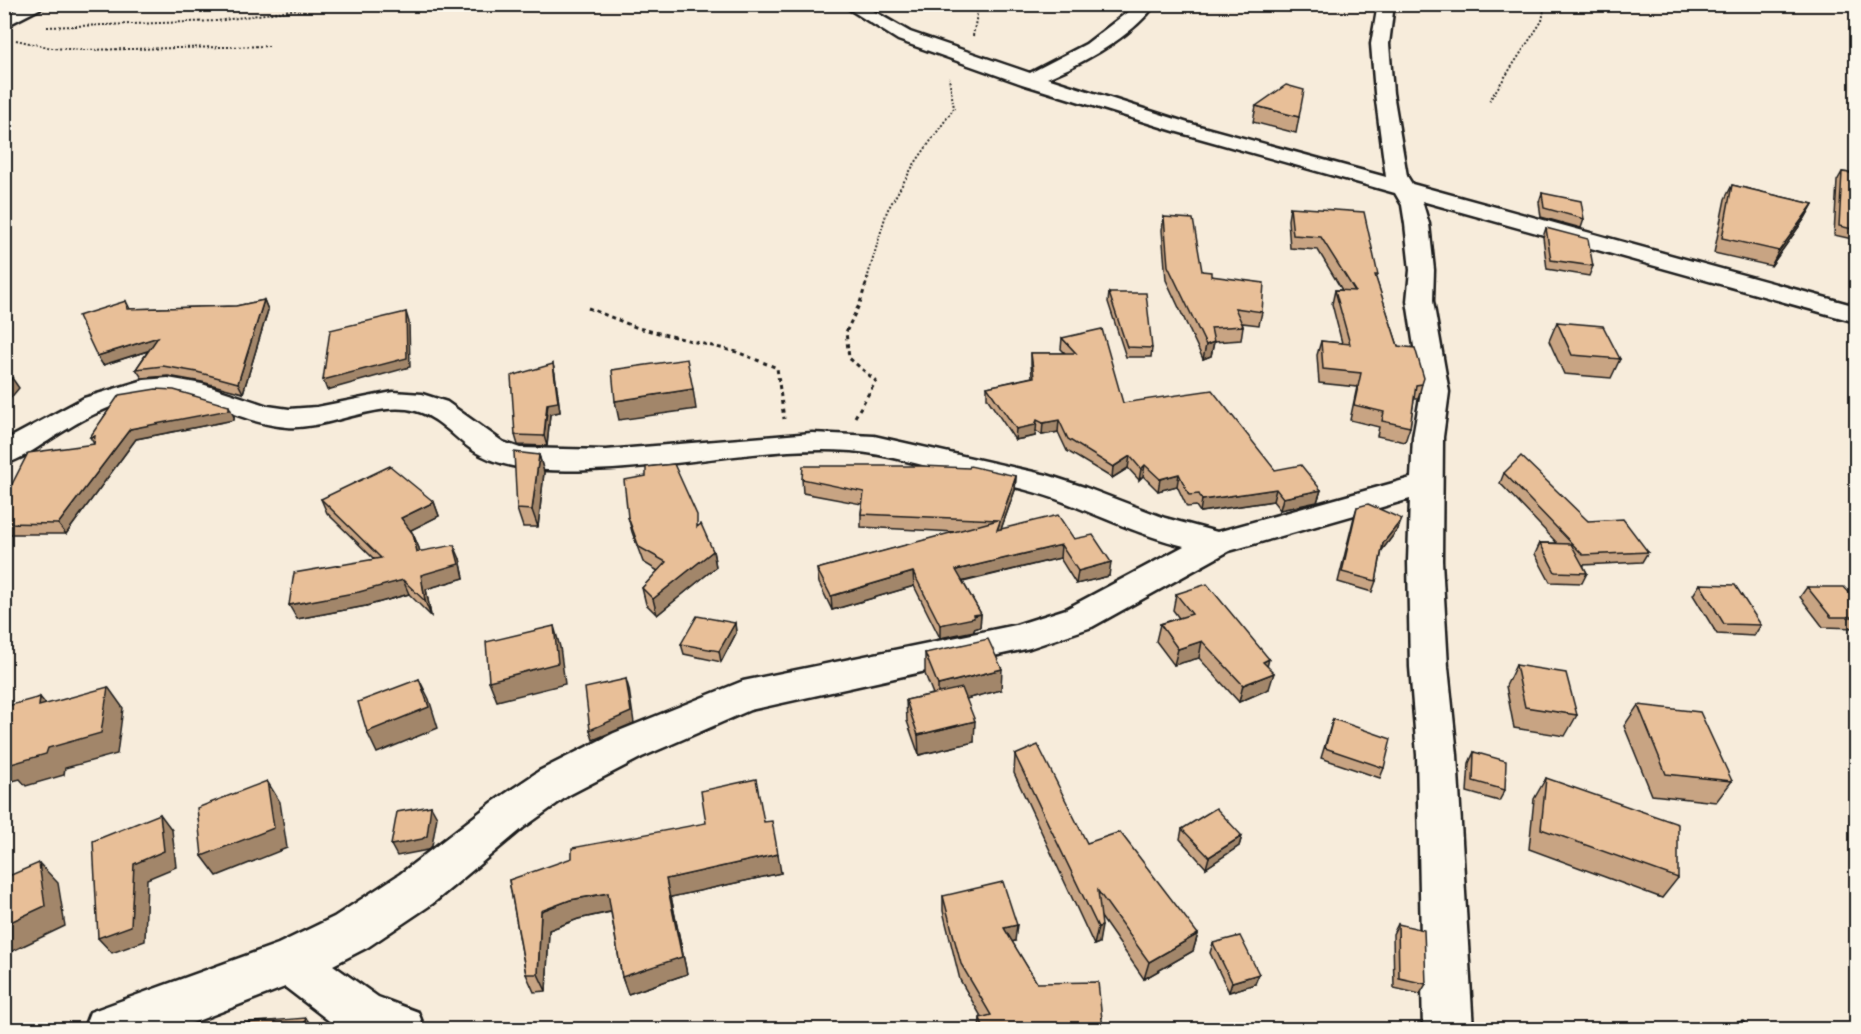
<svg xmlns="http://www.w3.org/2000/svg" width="1861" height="1034" viewBox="0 0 1861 1034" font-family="Dekko,sans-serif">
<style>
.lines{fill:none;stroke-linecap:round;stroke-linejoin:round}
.minor-casing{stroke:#1c1c1c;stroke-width:5}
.path-far1{stroke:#1c1c1c;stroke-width:2;stroke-dasharray:2 2;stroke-linecap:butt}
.path{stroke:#1c1c1c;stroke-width:3;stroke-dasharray:4 4;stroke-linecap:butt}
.minor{fill:#fbf7ec;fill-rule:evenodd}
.wall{fill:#c8a483;stroke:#1c1c1c;stroke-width:1.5}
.shaded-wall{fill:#a2866a;stroke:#1c1c1c;stroke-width:1.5}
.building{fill:#e8bf98;stroke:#1c1c1c;stroke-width:1.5}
</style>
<rect width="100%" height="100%" fill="#f7ecdb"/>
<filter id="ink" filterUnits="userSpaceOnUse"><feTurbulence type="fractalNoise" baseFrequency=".0167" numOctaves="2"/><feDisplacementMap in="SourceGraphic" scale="12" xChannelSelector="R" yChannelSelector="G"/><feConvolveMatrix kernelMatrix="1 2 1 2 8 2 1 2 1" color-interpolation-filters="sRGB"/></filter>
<g filter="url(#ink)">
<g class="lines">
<!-- minor casing -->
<g class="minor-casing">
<g id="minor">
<polygon points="27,4 49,4 4,27 4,15"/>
<path d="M841 4H861L910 32 1030 73 1086 44 1138 4H1156C1130 38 1085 62 1047 78L1188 123 1386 177 1375 93 1371 44 1378 4H1394L1389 44 1393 93 1407 176 1412 184 1856 306V322L1422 201 1429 224 1434 270 1433 301 1449 392 1443 437 1442 561 1448 667 1457 755 1473 1030H1423L1417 755 1410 667 1408 561 1410 499 1229 551 1092 627 1030 648 750 710 642 757 569 795 523 828 432 904 368 947 333 965 378 997 418 1012 425 1030H341L285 987 174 1030H83L90 1012 278 944 334 917 400 874 493 802 539 771 614 733 743 681 1016 625 1066 609 1184 546C1139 535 1099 515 1056 499 1023 487 988 482 954 473 920 465 886 454 851 451 768 445 676 468 591 470 567 471 541 471 517 467 501 464 485 459 471 449 453 436 438 417 416 411 377 400 328 430 287 427 237 423 194 389 143 398 109 403 76 423 48 441 34 449 21 460 4 464V441L84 398 144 380 168 378 202 384 268 406 289 409 317 407 393 392 422 394 447 402 503 442 520 448 606 450 812 433 874 436 1047 475 1084 487 1165 518 1217 532 1411 478 1413 437 1421 392 1407 301 1410 270 1405 224 1402 205 1395 193 1174 131 1022 84 898 40Z"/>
</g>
</g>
<!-- path-far1 -->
<g class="path-far1">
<polyline points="47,27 217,21 312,7 362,4"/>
<polyline points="973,36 979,4"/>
<polyline points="16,40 52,48 83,50 271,46"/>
<polyline points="1489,101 1542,21 1545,4"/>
<polyline points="867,279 887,211 913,166 954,108 949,78"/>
</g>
<!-- path -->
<g class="path">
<polyline points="588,308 638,328 737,352 777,368 784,419"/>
<polyline points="855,417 876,381 849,358 846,332 860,303 868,277"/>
</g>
<!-- minor -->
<use href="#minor" class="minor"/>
</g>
<!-- wall -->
<g class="wall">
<polygon points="1857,4 1857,9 1827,5 1827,4"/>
<polygon points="1256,106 1299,117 1296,133 1253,122"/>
<polygon points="1842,172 1857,174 1857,240 1834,235 1837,181"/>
<polygon points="1732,185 1813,204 1805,218 1771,266 1714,253 1725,199"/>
<polygon points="1542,193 1584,219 1581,228 1541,217 1539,202"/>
<polygon points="1290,207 1378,275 1376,279 1398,346 1422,384 1418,399 1414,399 1410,427 1405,442 1377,436 1379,427 1350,420 1357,387 1319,383 1317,355 1321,341 1342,343 1332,304 1335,290 1342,290 1318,250 1290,248 1288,220"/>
<polygon points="1164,217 1202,271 1211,276 1262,312 1259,325 1242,323 1243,326 1241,340 1214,342 1211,356 1203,359 1166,280 1162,230"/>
<polygon points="1546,228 1593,266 1589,276 1547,269 1543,237"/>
<polygon points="1109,293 1152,348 1151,357 1126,357 1108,302"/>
<polygon points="264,300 268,310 243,393 202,382 168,376 142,378 136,369 148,351 103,365 126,301 130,309 236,306"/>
<polygon points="1557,322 1620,359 1611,378 1564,374 1549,341"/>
<polygon points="1062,338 1123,403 1321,490 1317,502 1280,510 1273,501 1200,512 1196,506 1187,507 1177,486 1158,491 1143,476 1139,480 1128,468 1112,478 1067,451 1058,432 1042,435 1036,431 1035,436 1015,440 987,398 987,387 1032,377 1031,364 1031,353 1065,353 1061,349"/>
<polygon points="553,364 555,374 560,412 550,414 547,446 518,445 515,435"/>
<polygon points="234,417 234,420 136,439 66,534 4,534 4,489 10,488 94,444 90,437"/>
<polygon points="539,455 544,472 538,527 523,527 517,509"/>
<polygon points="1504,473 1588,521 1648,552 1642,562 1583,565 1587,573 1582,583 1550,582 1535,554 1540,543 1557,543 1500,483"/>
<polygon points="1016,476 1015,490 1001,529 1074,539 1109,576 1076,584 1060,558 963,582 981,614 980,627 974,629 974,631 940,638 914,586 832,610 819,583 817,569 956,532 861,527 861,514 862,504 803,493 802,479"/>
<polygon points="321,499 434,502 439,516 411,530 413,534 420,551 460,559 464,578 426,589 431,616 409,594 366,606 297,619 374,559 327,513"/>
<polygon points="1357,507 1398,529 1382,550 1376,581 1372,592 1338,582 1354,517"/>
<polygon points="628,517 699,526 713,551 716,567 657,615 646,604 642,588 658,571 643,562 632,532"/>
<polygon points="1700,584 1761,625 1754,636 1717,634 1693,595"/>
<polygon points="1807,587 1857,601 1857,628 1823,627 1800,597"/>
<polygon points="1176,594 1267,666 1269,689 1239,702 1199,658 1174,665 1156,641 1160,624 1179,618 1173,610"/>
<polygon points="735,623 736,633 721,662 684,654 681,644"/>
<polygon points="925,653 1001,690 966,699 974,742 919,755 907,721 906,700 933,694 925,674"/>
<polygon points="1516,665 1577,715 1565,736 1514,728 1506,686"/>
<polygon points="1638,705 1732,781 1716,802 1652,795 1624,726"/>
<polygon points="1333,719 1384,768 1380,778 1321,758"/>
<polygon points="1474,752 1505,790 1499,801 1467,792 1469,763"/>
<polygon points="1015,755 1087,843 1198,934 1193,951 1144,979 1101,917 1099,943 1094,945 1014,773"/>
<polygon points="1546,778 1678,878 1662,898 1529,849 1534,799"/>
<polygon points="764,822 781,873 671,897 687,974 628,994 622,977 611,912 578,919 549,930 546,991 534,992 526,974 509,880"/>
<polygon points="1182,829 1242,836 1239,846 1206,868 1180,839"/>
<polygon points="943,896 1015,941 1012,942 1037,983 1103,1029 979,1029 980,1018 982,1018 960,980 943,911"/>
<polygon points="1398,924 1426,984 1420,994 1394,988 1393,934"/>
<polygon points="1213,943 1255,984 1229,992 1210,953"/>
</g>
<!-- shaded-wall -->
<g class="shaded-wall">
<polygon points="1813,204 1805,218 1771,266 1779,251"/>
<polygon points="264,300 268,310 243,393 238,383"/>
<polygon points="406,312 409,322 410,367 327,390 323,380"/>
<polygon points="158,337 163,346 103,365 97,356"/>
<polygon points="1214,342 1211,356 1203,359 1206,345"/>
<polygon points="553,364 555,374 560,412 550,414 547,446 544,436"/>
<polygon points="12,378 19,388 4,406 4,388"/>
<polygon points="693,389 696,409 619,420 615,401"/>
<polygon points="229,406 234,417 234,420 136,439 66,534 58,524 130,429"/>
<polygon points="1037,420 1036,431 1035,436 1015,440 1016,429"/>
<polygon points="1059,420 1058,432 1042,435 1043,423"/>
<polygon points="539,455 544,472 538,527 532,510"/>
<polygon points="1130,456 1128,468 1112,478 1113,467"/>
<polygon points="1145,465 1143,476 1139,480 1141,469"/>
<polygon points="1179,474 1177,486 1158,491 1160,479"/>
<polygon points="1016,476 1015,490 996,543 997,530"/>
<polygon points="1276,489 1273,501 1200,512 1202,500"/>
<polygon points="1321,490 1317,502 1280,510 1283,498"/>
<polygon points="434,502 439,516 407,532 401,518"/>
<polygon points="1402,519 1398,529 1380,553 1383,543"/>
<polygon points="413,534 419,548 422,566 417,552"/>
<polygon points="454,545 460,559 464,578 426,589 431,616 425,601 421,575"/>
<polygon points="1061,545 1060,558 956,583 956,570"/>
<polygon points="713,551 716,567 657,615 653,599"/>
<polygon points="1111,562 1109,576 1076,584 1078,571"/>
<polygon points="913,572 914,586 832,610 831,596"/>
<polygon points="403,580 409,594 366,606 297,619 289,605"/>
<polygon points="981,614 980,627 974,629 974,631 940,638 940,625"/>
<polygon points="735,623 736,633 721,662 719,651"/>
<polygon points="554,626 560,647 565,684 497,701 489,681"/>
<polygon points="1202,641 1199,658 1174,665 1178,649"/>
<polygon points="1269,659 1265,675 1263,662"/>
<polygon points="1002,669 1001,690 938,706 938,685"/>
<polygon points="1274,673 1269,689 1239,702 1243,685"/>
<polygon points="419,679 429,699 438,728 377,753 367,732"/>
<polygon points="626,679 629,689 634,723 593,740 590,730"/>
<polygon points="108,687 123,708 117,754 65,768 64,775 26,786 20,779 9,782 4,778 4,757 48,748"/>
<polygon points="40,697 57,718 39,706"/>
<polygon points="975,721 974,742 919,755 918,735"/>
<polygon points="267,781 280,802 287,848 217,876 202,856"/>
<polygon points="431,806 437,817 432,846 428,850 397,856 391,845"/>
<polygon points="160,814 172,830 176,867 147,879 145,941 112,953 98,938 134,864"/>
<polygon points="1242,836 1239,846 1206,868 1209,857"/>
<polygon points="778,854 781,873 671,897 687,974 628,994 622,977 666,879"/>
<polygon points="39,863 58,883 65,926 4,955 4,925"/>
<polygon points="608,893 614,911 578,919 549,930 546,991 538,974 541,911 570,900"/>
<polygon points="1017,925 1015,941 1003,944 1004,928"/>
<polygon points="1102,926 1099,943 1094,945 1098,927"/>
<polygon points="1198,934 1193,951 1144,979 1149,962"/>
<polygon points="1259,974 1255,984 1229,992 1232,982"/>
<polygon points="306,1018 313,1028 313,1029 302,1029"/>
</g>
<!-- building -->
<g class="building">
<polygon points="1286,85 1304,90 1299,117 1256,106"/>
<polygon points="1842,172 1857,174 1857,230 1839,226"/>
<polygon points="1732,185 1813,204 1779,251 1722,238"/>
<polygon points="1542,193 1581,201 1584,219 1544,208"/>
<polygon points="1290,207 1364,212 1378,275 1375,275 1398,346 1415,348 1424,378 1422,384 1416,385 1410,427 1382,421 1384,412 1354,405 1361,373 1323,369 1321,341 1350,344 1335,290 1355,291 1321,237 1293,235"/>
<polygon points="1164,217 1193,219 1202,271 1211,272 1211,276 1264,283 1262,312 1235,308 1243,326 1211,328 1214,342 1206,345 1168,266"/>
<polygon points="1546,228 1588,239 1593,266 1551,260"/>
<polygon points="1109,293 1146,293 1152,348 1127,347"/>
<polygon points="264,300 238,383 197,372 163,366 136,369 158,337 97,356 78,316 126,301 127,309 236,306"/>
<polygon points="406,312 407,358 323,380 330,330"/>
<polygon points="1557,322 1603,326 1620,359 1572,355"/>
<polygon points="1102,329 1123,403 1212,390 1275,470 1301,465 1321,490 1283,498 1276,489 1202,500 1199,494 1189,495 1179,474 1160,479 1145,465 1141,469 1130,456 1113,467 1068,439 1059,420 1043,423 1037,420 1035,425 1016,429 987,387 1034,377 1031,353 1076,353 1062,338"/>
<polygon points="687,359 693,389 615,401 612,370"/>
<polygon points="553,364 558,402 547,404 544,436 515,435 511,376"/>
<polygon points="12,378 4,388 4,379"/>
<polygon points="156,389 174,390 229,406 229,410 130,429 58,524 4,523 4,489 10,488 28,453 94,444 95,436 90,437 119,395"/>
<polygon points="514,452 539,455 532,510 517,509"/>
<polygon points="1521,456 1588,521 1623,519 1648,552 1583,555 1504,473"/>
<polygon points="674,464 697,515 697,527 701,524 713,551 653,599 642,588 666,562 639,547 628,517 624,480 646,476 646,467"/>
<polygon points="390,466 434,502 401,518 413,534 417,552 454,545 459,564 421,575 425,601 403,580 359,592 289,605 294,573 381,558 321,499"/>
<polygon points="803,466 922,466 969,468 970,466 1016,476 997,530 1058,515 1074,539 1093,535 1111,562 1078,571 1061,545 956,570 981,614 973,615 974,618 940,625 913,572 831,596 817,569 998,520 861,514 864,492 802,479"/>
<polygon points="1368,504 1402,519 1383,543 1376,581 1342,572 1357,507"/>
<polygon points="1540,543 1571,544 1587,573 1555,572"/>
<polygon points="1207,584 1269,659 1263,662 1274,673 1243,685 1202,641 1178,649 1160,624 1192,614 1176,594"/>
<polygon points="1700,584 1735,585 1761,625 1724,624"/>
<polygon points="1807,587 1844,587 1857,601 1857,617 1831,617"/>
<polygon points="697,616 735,623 719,651 681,644"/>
<polygon points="554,626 558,663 489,681 486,642"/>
<polygon points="988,639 1002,669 938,685 925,653"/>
<polygon points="1516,665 1566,673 1577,715 1525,707"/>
<polygon points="419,679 429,707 367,732 358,702"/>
<polygon points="626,679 631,712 590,730 585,688"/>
<polygon points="108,687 101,733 48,748 46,754 8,765 10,756 4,757 4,707 40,697 39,706"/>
<polygon points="962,688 975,721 918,735 906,700"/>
<polygon points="1638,705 1700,712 1732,781 1666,774"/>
<polygon points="1333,719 1391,739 1384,768 1325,748"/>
<polygon points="1038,745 1087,843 1120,832 1198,934 1149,962 1098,891 1102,926 1098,927 1015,755"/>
<polygon points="1474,752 1506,761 1505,790 1473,781"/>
<polygon points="1546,778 1678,824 1678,878 1541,829"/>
<polygon points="756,779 764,822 772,821 778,854 666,879 682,957 622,977 608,893 570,900 541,911 538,974 526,974 509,880 572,858 572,848 706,823 701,791"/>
<polygon points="267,781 274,828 202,856 197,808"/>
<polygon points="431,806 427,836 422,839 391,845 397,812"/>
<polygon points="1216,808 1242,836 1209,857 1182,829"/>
<polygon points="160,814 164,851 134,864 131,926 98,938 93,841"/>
<polygon points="39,863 45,906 4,925 4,878"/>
<polygon points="1003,882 1017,925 1004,928 1037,983 1098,982 1103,1029 984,1029 980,1018 991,1015 961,964 943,896"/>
<polygon points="1398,924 1424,930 1426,984 1399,978"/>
<polygon points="1240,936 1259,974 1232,982 1213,943"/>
<polygon points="306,1018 302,1029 243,1029 245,1023"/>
<polygon points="1743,1021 1749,1029 1698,1029"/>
</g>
</g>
<!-- margin -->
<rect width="1861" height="1034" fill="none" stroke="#fbf7ec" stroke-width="24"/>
<rect x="12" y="12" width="1837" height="1010" fill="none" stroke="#1c1c1c" stroke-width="2" filter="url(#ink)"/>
</svg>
